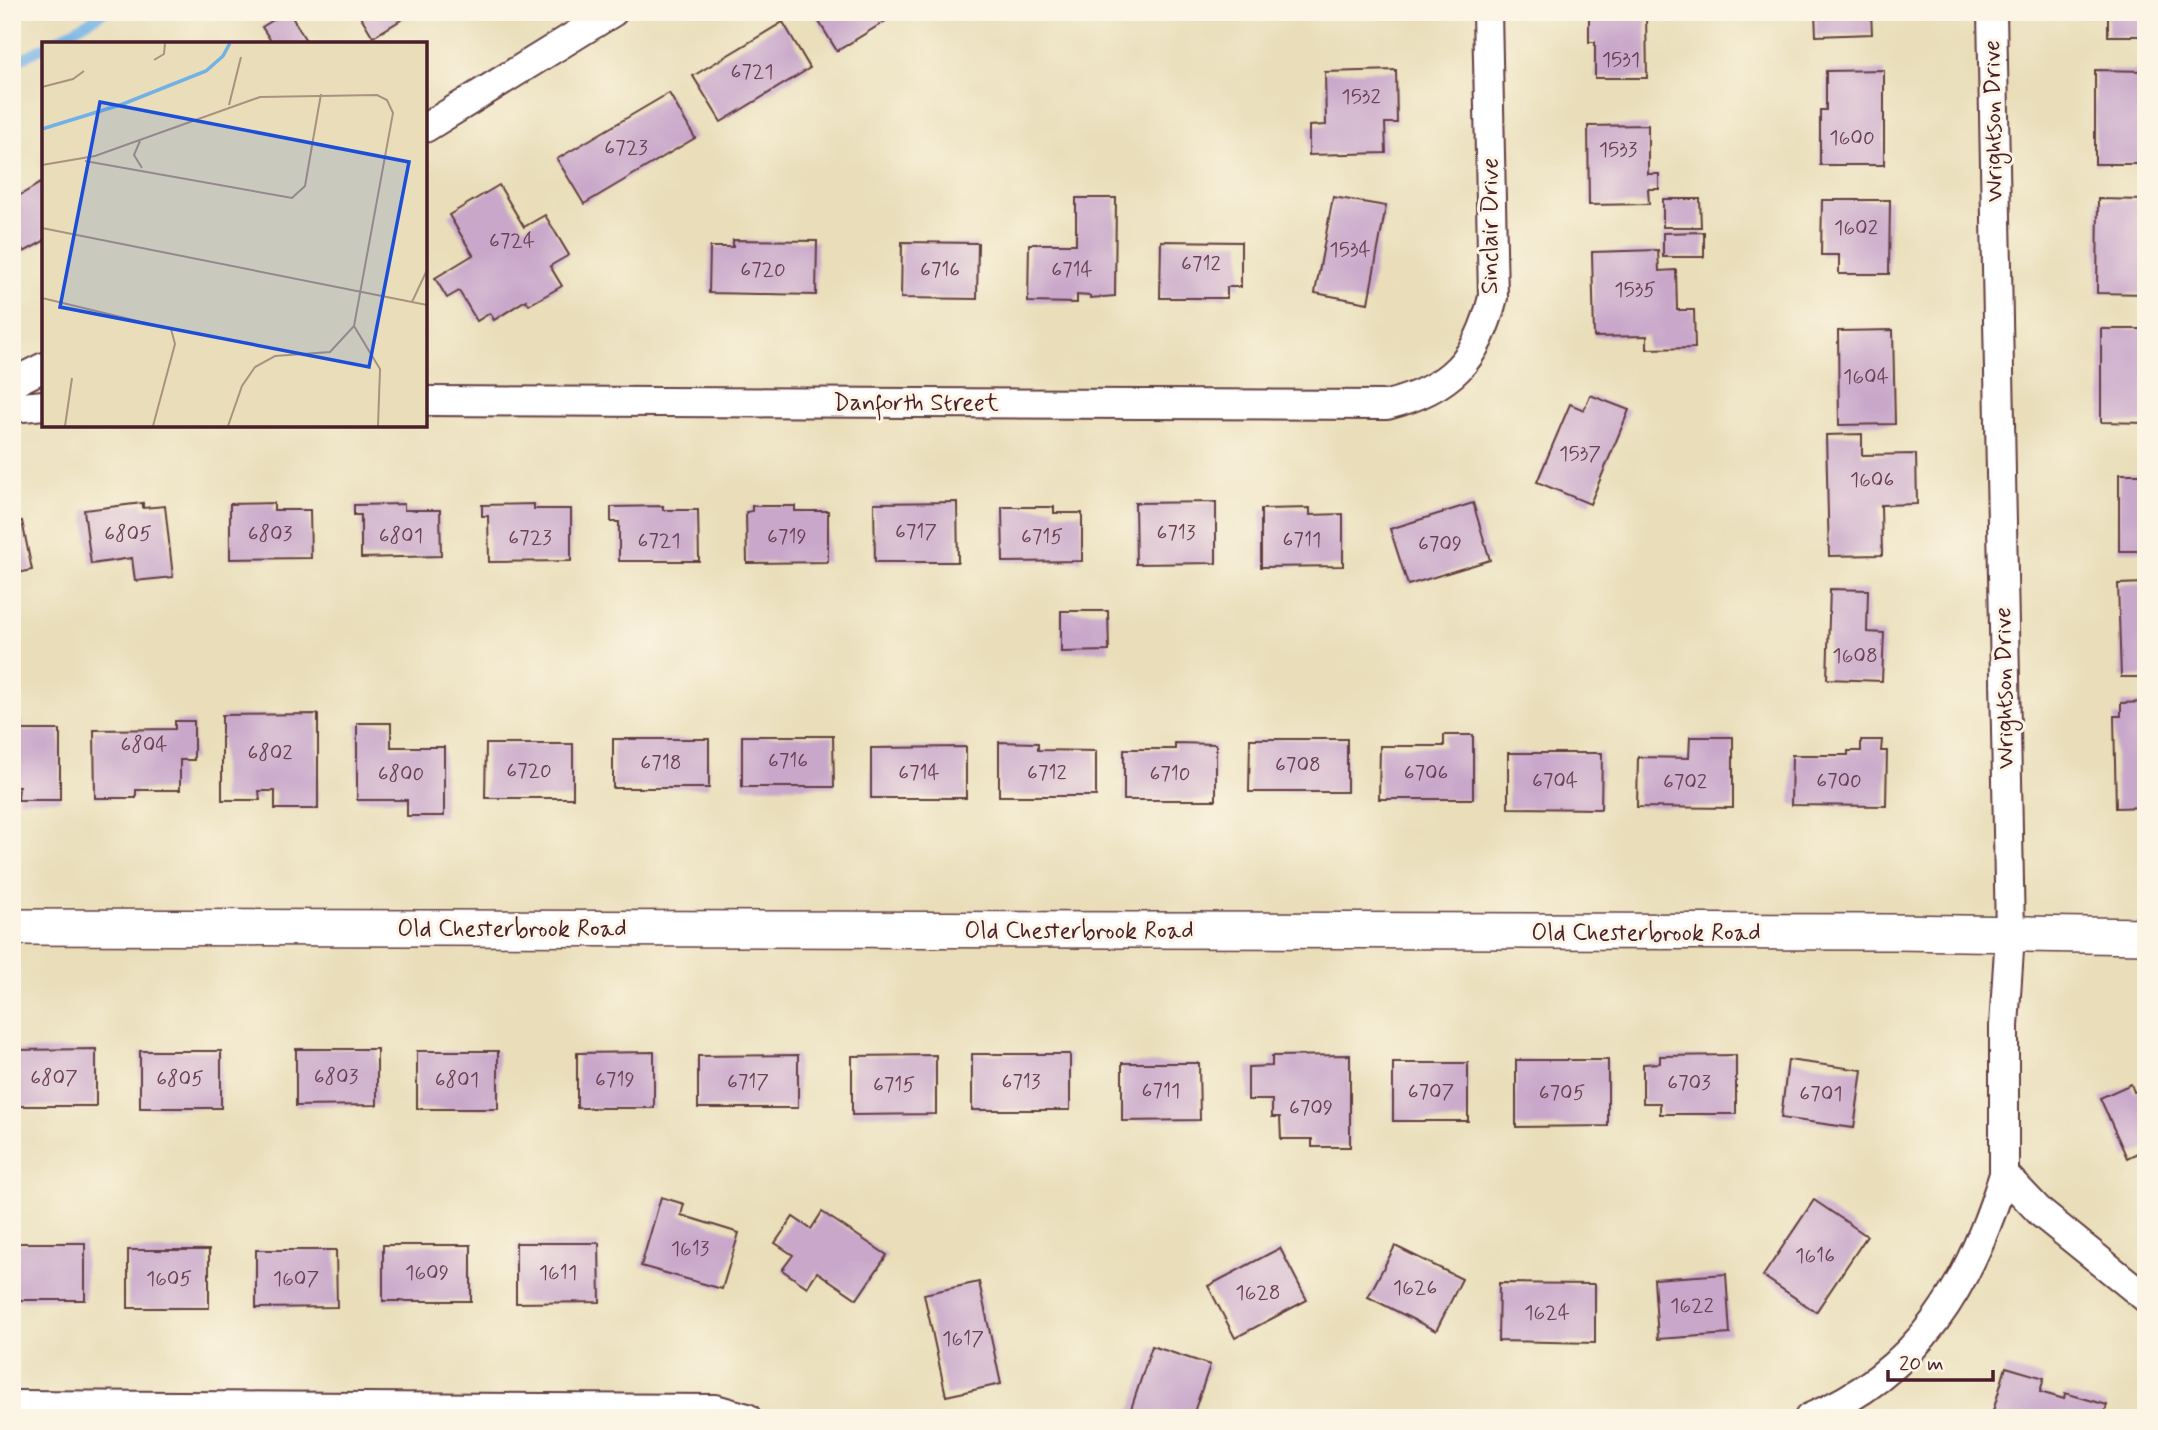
<svg xmlns="http://www.w3.org/2000/svg" width="2158" height="1430" viewBox="0 0 2158 1430" font-family="Mynerve,sans-serif">
<style>
.lines{fill:none;stroke-linecap:round;stroke-linejoin:round}
.stream{stroke:#72b1e5;stroke-width:10}
.building{fill:#c9a7ca}
.minor-casing{stroke:#623c40;stroke-width:32}
.tertiary-casing{stroke:#623c40;stroke-width:38}
.minor{stroke:#fff;stroke-width:28}
.tertiary{stroke:#fff;stroke-width:35}
.labels{text-anchor:middle;dominant-baseline:central;stroke-width:6;stroke-linejoin:round;paint-order:stroke}
.number-label{font-size:21px;fill:#6a4153}
.street-label{font-size:24px;fill:#4a1f2b;stroke:#fcf5e5}
.inset-river{fill:none;stroke:#72b1e5;stroke-width:3.5}
.inset-road{fill:none;stroke:#a99280;stroke-width:2}
.view{fill:#1d4ed8;fill-opacity:0.15;stroke:#1d4ed8;stroke-width:3.5}
.inset-edge{fill:none;stroke:#4a1f2b;stroke-width:3.5}
</style>
<rect width="100%" height="100%" fill="#fcf5e5"/>
<filter id="ink" filterUnits="userSpaceOnUse"><feTurbulence type="fractalNoise" baseFrequency=".0143" numOctaves="2"/><feDisplacementMap in="SourceGraphic" scale="14" xChannelSelector="R" yChannelSelector="G"/><feConvolveMatrix kernelMatrix="1 2 1 2 8 2 1 2 1" color-interpolation-filters="sRGB"/></filter>
<filter id="wash" filterUnits="userSpaceOnUse"><feTurbulence type="fractalNoise" baseFrequency=".00686" numOctaves="4" result="noise"/><feDisplacementMap in="SourceGraphic" scale="28" xChannelSelector="R" yChannelSelector="G"/><feGaussianBlur stdDeviation="1.57" result="paint"/><feColorMatrix in="noise" values="0 0 0 0 0 0 0 0 0 0 0 0 0 0 0 0 0 1.4 0 .05"/><feComposite in="paint" operator="in"/></filter>
<g filter="url(#wash)">
<rect width="100%" height="100%" fill="#e9deb9"/>
<g class="lines">
<!-- stream -->
<g class="stream">
<polyline points="49,44 105,12"/>
<polyline points="12,64 44,47"/>
</g>
</g>
<g id="blocks">
<!-- building -->
<g class="building">
<polygon points="286,12 289,12 308,44 273,44 262,27"/>
<polygon points="358,12 414,12 373,37"/>
<polygon points="813,12 900,12 837,51"/>
<polygon points="1589,12 1646,12 1647,78 1595,78 1595,42 1589,42"/>
<polygon points="1815,12 1871,12 1872,34 1816,36"/>
<rect x="2108" y="12" width="38" height="24"/>
<polygon points="783,22 810,68 721,122 693,76"/>
<polygon points="1396,70 1397,123 1385,123 1386,153 1309,155 1309,126 1326,125 1325,72"/>
<polygon points="1884,70 1884,165 1820,165 1820,110 1826,110 1826,71"/>
<polygon points="2095,70 2146,71 2143,164 2095,164"/>
<polygon points="669,93 695,138 584,204 557,159"/>
<polygon points="1648,125 1648,174 1659,174 1659,189 1648,189 1649,204 1589,205 1588,126"/>
<polygon points="44,181 44,241 24,252 12,232 12,200"/>
<polygon points="499,185 524,227 545,215 569,255 550,266 562,286 529,305 526,300 494,320 490,313 477,321 459,291 447,298 435,278 473,255 449,215"/>
<polygon points="1333,197 1386,206 1368,303 1315,293"/>
<polygon points="1076,198 1116,198 1115,296 1090,298 1090,296 1077,295 1077,303 1028,302 1029,244 1076,244"/>
<polygon points="1663,199 1700,199 1701,227 1663,227"/>
<polygon points="2098,199 2146,200 2146,294 2097,293"/>
<polygon points="1822,200 1890,200 1889,274 1839,274 1839,255 1821,255"/>
<polygon points="1704,232 1704,257 1663,257 1663,233"/>
<polygon points="733,240 817,241 816,295 709,293 710,247 733,247"/>
<polygon points="1161,241 1241,242 1241,287 1227,287 1227,298 1160,298"/>
<polygon points="902,242 978,243 977,299 901,298"/>
<polygon points="1658,250 1659,271 1676,270 1677,310 1694,310 1695,348 1647,349 1647,336 1594,337 1592,252"/>
<polygon points="2101,329 2146,329 2146,423 2101,422"/>
<polygon points="1893,330 1895,424 1839,425 1838,331"/>
<polygon points="1590,395 1629,410 1590,504 1537,482 1570,404 1584,410"/>
<polygon points="1862,434 1862,455 1916,454 1917,504 1881,505 1882,555 1829,556 1826,435"/>
<rect x="2119" y="474" width="27" height="77"/>
<polygon points="957,502 958,562 875,562 874,503"/>
<polygon points="1216,502 1216,563 1136,564 1135,503"/>
<polygon points="143,503 143,508 165,506 173,577 135,581 132,558 91,564 84,510"/>
<polygon points="274,503 274,510 310,510 311,558 230,559 230,504"/>
<polygon points="1473,503 1490,560 1408,585 1390,529"/>
<polygon points="404,504 404,510 440,510 441,556 361,558 361,515 354,515 354,505"/>
<polygon points="534,504 534,509 571,509 571,561 489,562 488,516 482,516 482,505"/>
<polygon points="663,506 663,510 698,510 699,561 619,561 619,522 611,522 611,507"/>
<polygon points="752,506 795,506 795,511 828,511 828,562 747,563 746,512 752,511"/>
<polygon points="1002,507 1054,507 1054,513 1082,513 1082,561 1003,562"/>
<polygon points="1310,508 1310,515 1343,514 1343,566 1261,567 1261,509"/>
<polygon points="22,521 32,570 12,574 12,523"/>
<polygon points="2146,583 2146,677 2121,677 2118,584"/>
<polygon points="1830,589 1868,590 1867,632 1884,633 1882,681 1827,679"/>
<polygon points="1061,611 1108,611 1109,651 1061,652"/>
<polygon points="2146,702 2146,807 2116,808 2114,716 2121,716 2121,703"/>
<polygon points="318,714 318,809 275,809 275,791 259,791 260,800 222,800 222,715"/>
<polygon points="12,720 22,720 22,730 60,730 60,800 18,800 19,787 12,787"/>
<polygon points="175,721 194,721 194,760 180,760 180,790 136,790 136,798 95,798 94,730 175,729"/>
<polygon points="357,723 391,723 391,747 444,747 444,816 407,816 407,800 357,800"/>
<polygon points="1444,735 1473,735 1473,799 1379,799 1380,746 1444,746"/>
<polygon points="742,736 833,736 834,787 742,787"/>
<polygon points="1690,737 1733,737 1733,808 1637,807 1638,757 1689,758"/>
<rect x="613" y="739" width="96" height="49"/>
<polygon points="1250,739 1347,739 1347,792 1249,792"/>
<polygon points="1861,740 1882,740 1881,751 1887,751 1886,806 1791,805 1792,755 1848,755 1848,751 1861,751"/>
<polygon points="999,742 1038,743 1038,750 1096,751 1096,796 999,796"/>
<polygon points="1175,743 1216,744 1216,800 1124,800 1124,749 1175,749"/>
<polygon points="486,744 573,744 573,798 485,798"/>
<polygon points="966,747 966,798 871,798 871,748"/>
<polygon points="1508,753 1602,753 1601,809 1508,808"/>
<polygon points="96,1049 96,1106 12,1106 12,1050"/>
<polygon points="296,1049 377,1049 377,1105 296,1106"/>
<rect x="140" y="1051" width="81" height="57"/>
<rect x="417" y="1051" width="81" height="58"/>
<polygon points="654,1052 654,1108 577,1108 577,1053"/>
<rect x="972" y="1054" width="98" height="56"/>
<polygon points="798,1055 798,1108 698,1108 698,1056"/>
<polygon points="936,1055 936,1114 852,1115 852,1056"/>
<polygon points="1350,1055 1350,1147 1312,1147 1312,1139 1281,1139 1280,1117 1272,1117 1272,1100 1248,1100 1248,1067 1272,1066 1272,1056"/>
<polygon points="1736,1055 1736,1114 1660,1114 1660,1103 1643,1103 1643,1064 1660,1063 1660,1056"/>
<polygon points="1516,1060 1608,1060 1608,1126 1516,1127"/>
<polygon points="1788,1060 1862,1070 1854,1128 1781,1118"/>
<polygon points="1122,1063 1199,1063 1200,1120 1122,1121"/>
<rect x="1393" y="1063" width="75" height="58"/>
<polygon points="2131,1084 2134,1092 2146,1088 2146,1149 2127,1158 2100,1098"/>
<polygon points="661,1197 684,1204 681,1215 739,1233 722,1289 641,1266"/>
<polygon points="1814,1200 1867,1236 1816,1312 1763,1276"/>
<polygon points="822,1212 887,1255 857,1299 817,1272 807,1287 782,1270 793,1255 775,1243 793,1217 811,1229"/>
<rect x="12" y="1243" width="73" height="57"/>
<polygon points="516,1243 599,1243 600,1302 516,1303"/>
<rect x="383" y="1245" width="88" height="56"/>
<polygon points="1395,1246 1462,1279 1436,1331 1368,1297"/>
<polygon points="1280,1248 1307,1300 1235,1338 1208,1286"/>
<rect x="128" y="1250" width="81" height="58"/>
<polygon points="256,1250 336,1250 337,1307 256,1308"/>
<polygon points="1726,1274 1730,1334 1658,1339 1654,1279"/>
<polygon points="979,1282 1001,1384 946,1396 924,1294"/>
<polygon points="1499,1283 1595,1284 1595,1343 1498,1341"/>
<polygon points="1152,1346 1210,1365 1192,1418 1128,1418"/>
<polygon points="2006,1367 2044,1378 2040,1392 2064,1399 2065,1393 2107,1405 2103,1418 1991,1418"/>
</g>
</g>
</g>
<g filter="url(#ink)">
<use href="#blocks" fill-opacity="0" stroke="#623c40" stroke-width="2"/>
<g class="lines">
<!-- minor casing -->
<g class="minor-casing">
<g id="minor">
<polyline points="1992,12 2010,934 2004,1026 2004,1174 2041,1213 2146,1298"/>
<polyline points="425,128 613,12"/>
<polyline points="12,383 44,367"/>
<path d="M425 401 1387 405C1450 389 1478 360 1493 297L1487 12"/>
<polyline points="12,408 44,405"/>
<polyline points="12,1405 715,1409 747,1418"/>
<path d="M1809 1418C1919 1373 1971 1283 2004 1174"/>
</g>
</g>
<!-- tertiary casing -->
<g class="tertiary-casing">
<polyline id="tertiary" points="12,927 1896,932 2146,936"/>
</g>
<!-- minor -->
<use href="#minor" class="minor"/>
<!-- tertiary -->
<use href="#tertiary" class="tertiary"/>
</g>
</g>
<g class="labels">
<!-- number labels -->
<g class="number-label">
<text x="1621" y="60">1531</text>
<text x="752" y="72">6721</text>
<text x="1361" y="97">1532</text>
<text x="1852" y="138">1600</text>
<text x="626" y="148">6723</text>
<text x="1618" y="150">1533</text>
<text x="1856" y="228">1602</text>
<text x="512" y="241">6724</text>
<text x="1350" y="250">1534</text>
<text x="1201" y="264">6712</text>
<text x="763" y="270">6720</text>
<text x="940" y="270">6716</text>
<text x="1072" y="270">6714</text>
<text x="1635" y="290">1535</text>
<text x="1866" y="377">1604</text>
<text x="1580" y="454">1537</text>
<text x="1872" y="480">1606</text>
<text x="916" y="532">6717</text>
<text x="1176" y="533">6713</text>
<text x="128" y="534">6805</text>
<text x="270" y="534">6803</text>
<text x="401" y="536">6801</text>
<text x="787" y="537">6719</text>
<text x="1042" y="537">6715</text>
<text x="530" y="538">6723</text>
<text x="1302" y="540">6711</text>
<text x="659" y="541">6721</text>
<text x="1440" y="544">6709</text>
<text x="1855" y="656">1608</text>
<text x="144" y="745">6804</text>
<text x="270" y="753">6802</text>
<text x="788" y="761">6716</text>
<text x="661" y="763">6718</text>
<text x="1298" y="765">6708</text>
<text x="529" y="771">6720</text>
<text x="919" y="773">6714</text>
<text x="1047" y="773">6712</text>
<text x="1426" y="773">6706</text>
<text x="401" y="774">6800</text>
<text x="1170" y="774">6710</text>
<text x="1555" y="781">6704</text>
<text x="1839" y="781">6700</text>
<text x="1685" y="782">6702</text>
<text x="336" y="1077">6803</text>
<text x="54" y="1078">6807</text>
<text x="180" y="1079">6805</text>
<text x="457" y="1080">6801</text>
<text x="615" y="1080">6719</text>
<text x="748" y="1082">6717</text>
<text x="1021" y="1082">6713</text>
<text x="1689" y="1083">6703</text>
<text x="894" y="1085">6715</text>
<text x="1161" y="1091">6711</text>
<text x="1431" y="1092">6707</text>
<text x="1562" y="1093">6705</text>
<text x="1821" y="1094">6701</text>
<text x="1311" y="1108">6709</text>
<text x="690" y="1249">1613</text>
<text x="1815" y="1256">1616</text>
<text x="427" y="1273">1609</text>
<text x="558" y="1273">1611</text>
<text x="169" y="1279">1605</text>
<text x="296" y="1279">1607</text>
<text x="1415" y="1288">1626</text>
<text x="1258" y="1293">1628</text>
<text x="1692" y="1306">1622</text>
<text x="1547" y="1313">1624</text>
<text x="963" y="1339">1617</text>
</g>
<!-- street labels -->
<g class="street-label">
<text transform="translate(1994 121) rotate(-91)">Wrightson Drive</text>
<text transform="translate(1490 226) rotate(-90)">Sinclair Drive</text>
<text x="916" y="403">Danforth Street</text>
<text transform="translate(2005 688) rotate(-91)">Wrightson Drive</text>
<text x="512" y="929">Old Chesterbrook Road</text>
<text x="1079" y="931">Old Chesterbrook Road</text>
<text x="1646" y="933">Old Chesterbrook Road</text>
</g>
</g>
<!-- overview -->
<g transform="translate(42 42)">
<rect width="385" height="385" fill="#e9deb9"/>
<path class="inset-river" d="M0 87 81 62 164 29 181 14 188 1"/>
<path class="inset-road" d="M112 18 122 12 123 1M0 45 31 37 42 29M187 63 199 15M98 99 92 113 100 126M43 119 250 156 263 144 279 52M0 123 53 114 218 55 335 53 345 58 351 71 312 284 338 327 336 384M0 186 385 263M0 256 129 287 133 302 111 384M370 260 385 228M23 384 30 336M186 384 200 344 213 325 233 314 288 310 312 284"/>
<path class="view" d="M58 60 367 120 327 325 18 265Z"/>
<rect width="385" height="385" class="inset-edge"/>
</g>
<!-- margin -->
<rect width="2158" height="1430" fill="none" stroke="#fcf5e5" stroke-width="42"/>
<!-- scale -->
<path d="M1888 1370v10h105v-10" fill="none" stroke="#4a1f2b" stroke-width="3.5"/>
<text x="1899" y="1370" font-size="21" fill="#4a1f2b" stroke="#fcf5e5" stroke-width="5" paint-order="stroke">20 m</text>
</svg>
